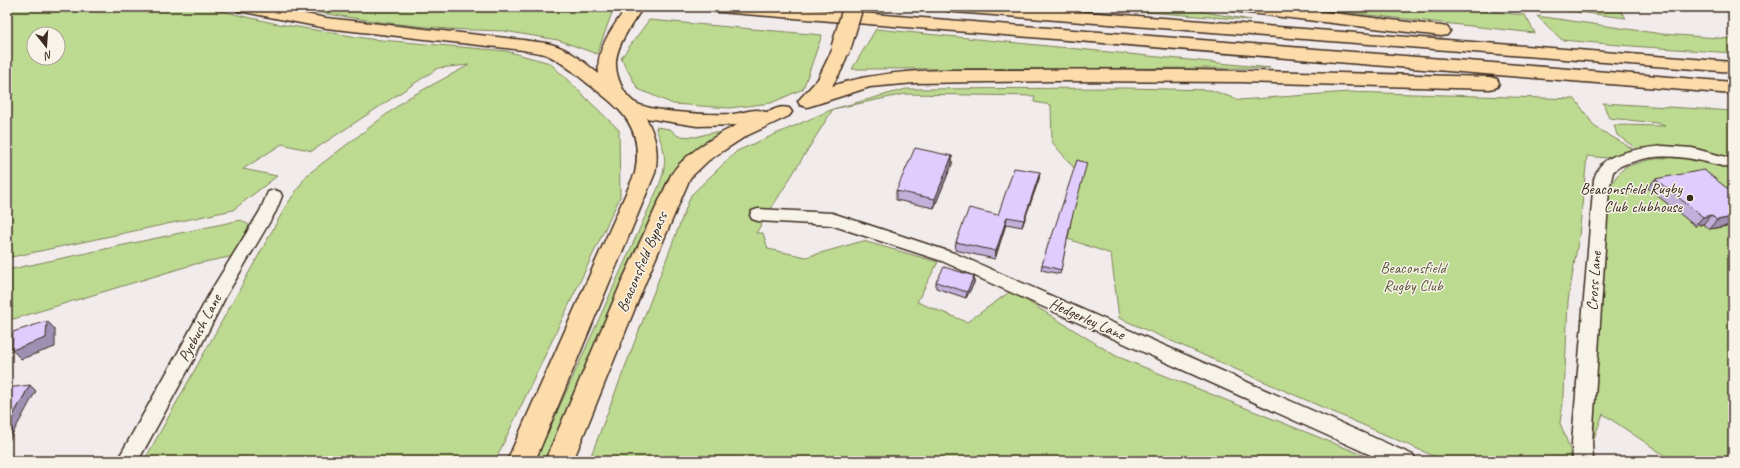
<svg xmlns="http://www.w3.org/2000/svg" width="1740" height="468" viewBox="0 0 1740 468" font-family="Caveat,sans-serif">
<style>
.green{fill:#bdda91;stroke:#7c8258;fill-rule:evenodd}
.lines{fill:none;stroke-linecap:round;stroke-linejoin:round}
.minor-casing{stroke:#3b2a1e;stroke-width:3}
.highway-casing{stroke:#3b2a1e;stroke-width:3}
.minor{fill:#f7f3e8;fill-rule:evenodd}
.highway{fill:#fddcac;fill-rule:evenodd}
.highway-bridge-casing{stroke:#3b2a1e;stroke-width:22;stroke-linecap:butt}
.highway-bridge{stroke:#fddcac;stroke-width:19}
.wall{fill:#c1b0da;stroke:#3b2a1e}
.shaded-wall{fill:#9d90b2;stroke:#3b2a1e}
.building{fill:#e0cdfe;stroke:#3b2a1e}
.poi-dot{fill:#3b2a1e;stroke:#f7f3e8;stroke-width:1.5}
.labels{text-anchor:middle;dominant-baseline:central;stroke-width:3;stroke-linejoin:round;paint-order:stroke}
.poi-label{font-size:16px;fill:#3b2a1e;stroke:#f7f3e8;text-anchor:end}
.street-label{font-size:16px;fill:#3b2a1e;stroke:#f7f3e8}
.park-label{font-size:16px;fill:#5c563b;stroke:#f7f3e8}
</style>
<rect width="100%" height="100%" fill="#f2ebec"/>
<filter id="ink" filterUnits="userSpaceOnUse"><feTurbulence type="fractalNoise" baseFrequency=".025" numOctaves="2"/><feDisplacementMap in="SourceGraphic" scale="8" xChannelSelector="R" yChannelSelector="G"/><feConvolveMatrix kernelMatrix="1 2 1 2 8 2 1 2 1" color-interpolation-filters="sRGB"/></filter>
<g filter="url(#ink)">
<!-- green -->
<g class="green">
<path d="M7 7H205L273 23 370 39 506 51 550 63 619 130 620 197 495 461H144L286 206 307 175 408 98 469 65 438 68 312 151 282 144 243 169 277 176 233 210 7 258ZM34 34H58V58H34Z"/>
<polygon points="281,7 569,7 613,10 597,54 558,40 504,31 447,29 380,22"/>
<polygon points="1080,7 1177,7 1250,20"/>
<polygon points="1295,7 1442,7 1525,15 1535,33"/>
<polygon points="1538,7 1617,7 1626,18"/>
<polygon points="1537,16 1662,34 1733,39 1733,53 1631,46 1562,40"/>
<polygon points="649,20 822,35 803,89 771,103 730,108 673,104 638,89 621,58"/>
<polygon points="876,29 1270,68 852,69"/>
<polygon points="1127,88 1211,90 1239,100 1349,92 1575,99 1595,127 1633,149 1606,158 1587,156 1579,236 1568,301 1564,396 1560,423 1570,449 1571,461 1445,461 1119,318 1111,254 1068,239 1079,174 1052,142 1051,105 1034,102 1035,96 905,94 833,109 756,233 763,233 768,249 806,257 863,241 938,262 917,302 967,322 1011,291 1116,356 1378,461 589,461 691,195 737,151 833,109 906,89"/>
<polygon points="1603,103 1733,111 1733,159 1660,147 1637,149 1617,135 1614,125 1665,126 1657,123 1609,118"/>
<path d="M656 127 670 129 678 136 696 137 710 133 735 132 699 154 549 461H535L658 188C668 163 666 153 656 129Z"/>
<polygon points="1675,157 1710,161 1733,170 1733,461 1673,461 1603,414 1594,438 1595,300 1599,203 1616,177 1625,167 1648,160"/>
<polygon points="241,220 249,225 234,256 195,264 7,321 7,270"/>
</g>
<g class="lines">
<!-- minor casing -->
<g class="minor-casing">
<g id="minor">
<path d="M1663 146 1692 148 1733 159V169C1700 160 1666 150 1632 162 1625 164 1618 166 1613 172L1609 189 1592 442 1593 461H1573L1572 442 1594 179C1596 174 1598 167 1603 163 1615 151 1647 148 1663 146Z"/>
<polygon points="274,190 280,192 282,196 276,211 226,296 194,359 138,461 117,461 180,349 212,289 260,211 268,192"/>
<polygon points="758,209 832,213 954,253 1413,455 1416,461 1384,461 942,261 831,225 758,221 752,219 750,215 752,211"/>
</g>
</g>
<!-- highway casing -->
<g class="highway-casing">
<g id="highway">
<path d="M236 7H270L326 18 523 40C534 42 547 42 557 46 573 52 586 64 599 74 595 49 613 27 627 7H643C633 23 618 42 616 61 615 75 623 94 634 102 651 113 712 115 733 114 741 113 749 110 757 110 760 110 764 112 766 112 775 111 777 105 789 108L792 112 789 116 746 136 709 160 690 178 646 281 573 461H545L622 281 671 175C683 155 716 135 737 125L697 126 646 118C656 137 659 152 655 173L535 461H507L635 173C644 126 621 109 587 83 575 73 562 62 547 55 540 52 531 52 523 50L326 28 244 12 238 11Z"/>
<polygon points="711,7 784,7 1733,82 1733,94 719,12 713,11"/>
<polygon points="946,7 1020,7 1733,62 1733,72 954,12 948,11"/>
<polygon points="1233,7 1283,7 1441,26 1447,27 1450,31 1447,35 1441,36 1241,12 1235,11"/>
<path d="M841 43 847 44 850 48 842 69 832 86C894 65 965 71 1029 70 1183 68 1337 73 1490 77L1497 79 1499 83 1497 87 1490 89 1240 82 1057 81 915 83 870 87 814 105 807 107 800 105 798 101 818 79 835 44Z"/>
</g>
</g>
<!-- minor -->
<use href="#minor" class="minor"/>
<!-- highway -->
<use href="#highway" class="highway"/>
<!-- highway-bridge casing -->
<g class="highway-bridge-casing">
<polyline id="highway-bridge" points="841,48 853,7"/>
</g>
<!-- highway-bridge -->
<use href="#highway-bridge" class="highway-bridge"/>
</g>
<!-- wall -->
<g class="wall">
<polygon points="952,156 952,164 934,208 896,200 896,191"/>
<polygon points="1040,172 1039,179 1022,227 1006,224 995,259 955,250 956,242 998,215"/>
<polygon points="1655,179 1733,193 1733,225 1709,229 1703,224 1695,226 1648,188"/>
<polygon points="1070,226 1060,274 1041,270 1042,265 1051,239"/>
<polygon points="974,276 974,283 966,298 936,288 936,282"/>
</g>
<!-- shaded-wall -->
<g class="shaded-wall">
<polygon points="952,156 952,164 934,208 935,199"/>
<polygon points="1040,172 1039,179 1022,227 1024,220"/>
<polygon points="1711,215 1703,224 1695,226 1703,217"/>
<polygon points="1007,217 1006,224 995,259 996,251"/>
<polygon points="1733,217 1733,225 1709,229 1717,220"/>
<polygon points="974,276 974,283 966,298 967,292"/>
<polygon points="47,321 55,329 55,347 21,359 12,350"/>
<polygon points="30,385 36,391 7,444 7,426"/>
</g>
<!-- building -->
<g class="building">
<polygon points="915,148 952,156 935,199 896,191"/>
<polygon points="1077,160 1087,163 1071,221 1061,270 1042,265 1050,238 1051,239"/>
<polygon points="1014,168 1040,172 1024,220 1007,217 996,251 956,242 969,208 998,215"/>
<polygon points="1704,170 1733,193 1733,217 1717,220 1711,215 1703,217 1655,179"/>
<polygon points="944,267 974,276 967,292 936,282"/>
<polygon points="47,321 46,338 12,350 13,332"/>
<polygon points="30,385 7,426 7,388"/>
</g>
</g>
<!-- markers -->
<circle class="poi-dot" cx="1690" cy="198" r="4"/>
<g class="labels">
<!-- poi labels -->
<g class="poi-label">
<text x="1682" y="189">Beaconsfield Rugby<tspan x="1682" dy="18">Club clubhouse</tspan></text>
</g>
<!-- street labels -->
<g class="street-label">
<text transform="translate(642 262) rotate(-67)">Beaconsfield Bypass</text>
<text transform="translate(1594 281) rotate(-86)">Cross Lane</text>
<text transform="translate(1087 319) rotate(24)">Hedgerley Lane</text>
<text transform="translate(200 328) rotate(-62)">Pyebush Lane</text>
</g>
<!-- park labels -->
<g class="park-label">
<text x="1413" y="268">Beaconsfield<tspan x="1413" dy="18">Rugby Club</tspan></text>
</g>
</g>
<!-- margin -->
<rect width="1740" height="468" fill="none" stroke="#f7f3e8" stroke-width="24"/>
<rect x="12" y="12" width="1716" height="444" fill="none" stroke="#3b2a1e" stroke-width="1.5" filter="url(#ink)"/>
<!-- north arrow -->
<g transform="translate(46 46) rotate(163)"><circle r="19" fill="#f7f3e8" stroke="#aca397"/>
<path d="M0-3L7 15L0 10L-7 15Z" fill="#3b2a1e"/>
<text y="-6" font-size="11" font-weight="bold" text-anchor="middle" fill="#3b2a1e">N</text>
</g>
</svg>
